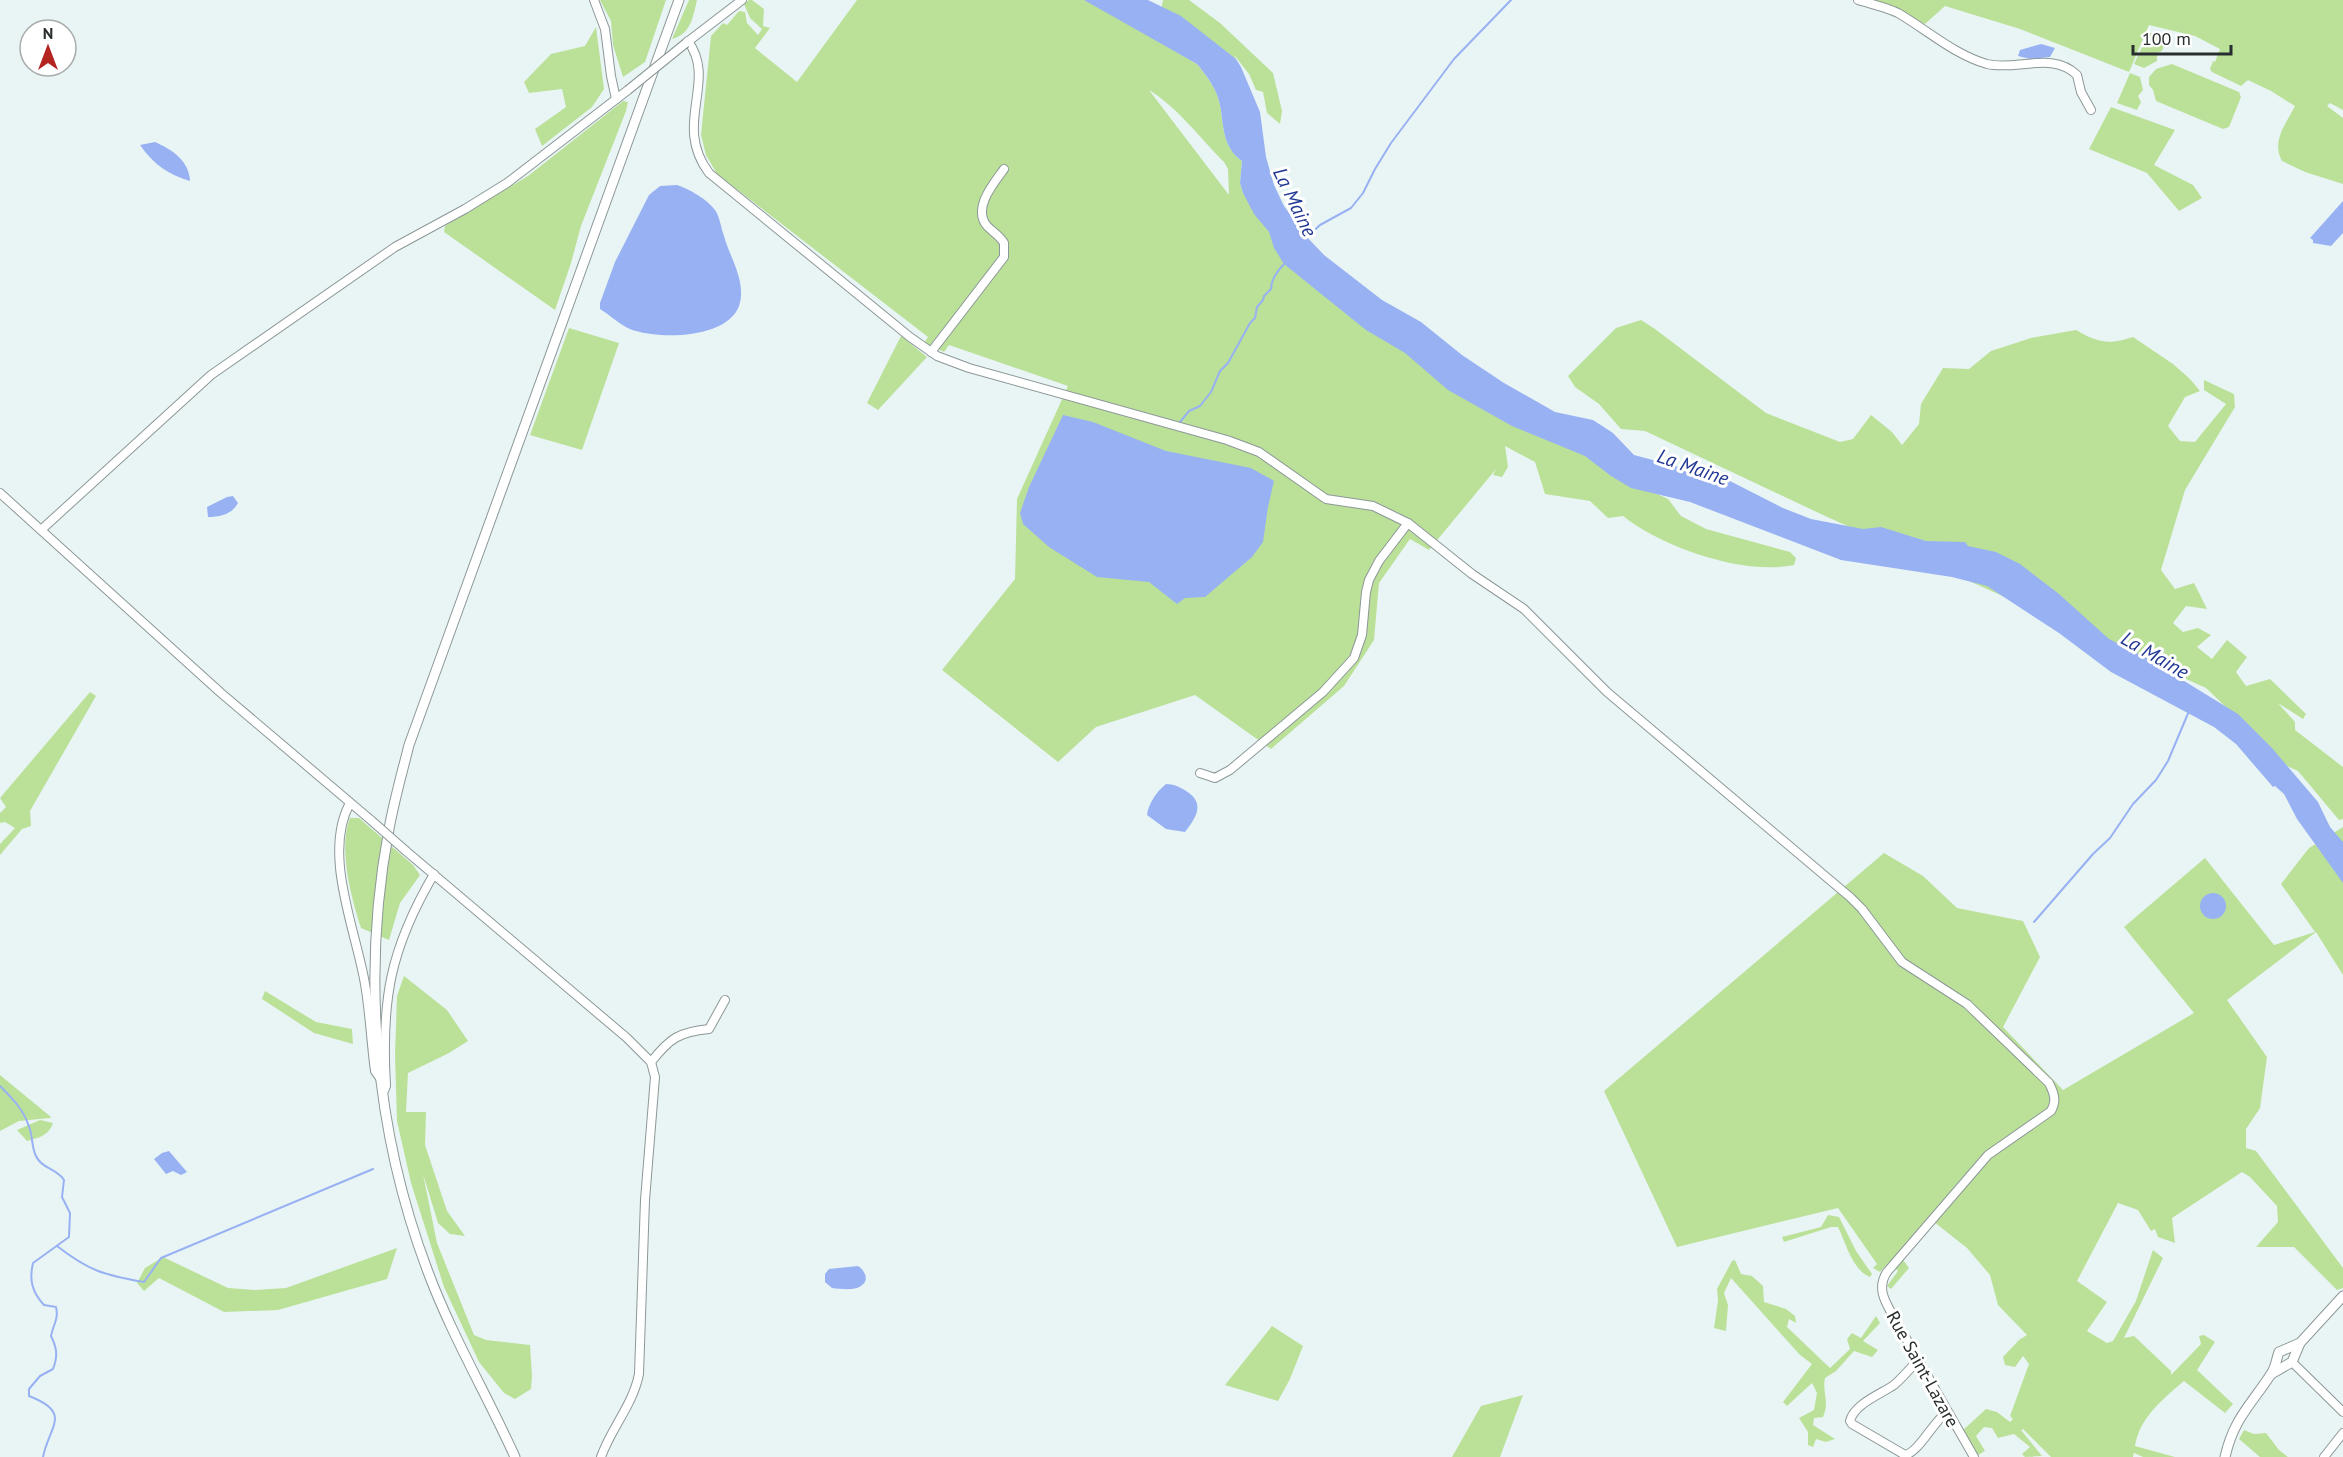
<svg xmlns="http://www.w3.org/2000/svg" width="2343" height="1457" viewBox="0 0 2343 1457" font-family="'PT Sans',sans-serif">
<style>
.green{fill:#bbe199;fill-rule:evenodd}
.water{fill:#98b1f3}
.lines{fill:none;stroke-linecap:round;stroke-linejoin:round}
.stream{stroke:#98b1f3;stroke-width:2}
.minor-casing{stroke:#8d9798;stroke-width:10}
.major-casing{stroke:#8d9798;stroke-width:11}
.minor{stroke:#fff;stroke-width:8}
.major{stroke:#fff;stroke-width:9}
.minor-bridge-casing{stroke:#8d9798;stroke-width:10;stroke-linecap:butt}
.minor-bridge{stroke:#fff;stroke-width:8}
.labels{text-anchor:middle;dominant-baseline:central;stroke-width:6;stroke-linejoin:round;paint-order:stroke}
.street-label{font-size:18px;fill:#282d2d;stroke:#fff}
.water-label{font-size:20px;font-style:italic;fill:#203693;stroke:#fff}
</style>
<rect width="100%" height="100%" fill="#e9f5f5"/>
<!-- green -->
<g class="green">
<polygon points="600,0 666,0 645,62 623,77 613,45 611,21"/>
<path d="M689 0H697C693 17 691 34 672 39Z"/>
<path d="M749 0H752L764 9 763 26 770 28 755 48 797 82 857 0H1088L1197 64C1207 76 1217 89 1220 105 1224 126 1222 147 1242 161L1240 183 1243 193 1567 445 1617 475 1668 499 1681 516 1706 529 1790 552 1796 558 1794 565C1742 576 1660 546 1623 516L1608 518 1590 501 1545 494 1535 462 1505 446 1508 467 1502 477 1493 475 1496 469 1429 550 1410 539 1379 583 1374 640 1344 686 1271 749 1195 695 1096 727 1058 762 942 670 1015 579 1017 499 1068 386 949 345 944 352 938 349 942 343 935 340 931 346 924 343 928 337 717 174 706 155 701 135 711 36 723 23 727 25 739 11 745 12 747 23 758 35 762 29 750 18 744 4ZM1149 90C1178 108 1200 138 1224 162L1228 169 1229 195Z"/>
<polygon points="1163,0 1189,0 1220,23 1273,73 1282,111 1280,124 1267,113 1263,92 1256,90 1249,74 1234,55 1252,98 1246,99 1161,11"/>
<path d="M1873 0H2343V110L2330 103 2327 106 2343 118V184L2305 172 2282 161C2271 141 2286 124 2295 106L2271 91 2248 80 2241 86 2212 72 2210 69 2213 61 2215 62 2220 49 2195 36 2149 25 2129 72 2020 29 1945 6 1925 24Z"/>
<polygon points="596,27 604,89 592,107 542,146 535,129 566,107 562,89 529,93 524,82 551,54 585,46"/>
<polygon points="2152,33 2166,40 2162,51 2157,53 2157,61 2144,68 2134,64 2148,34"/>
<polygon points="2172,64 2239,92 2241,97 2229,127 2223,129 2156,101 2153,90 2149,85 2149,77 2156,69"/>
<polygon points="2130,73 2140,77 2143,90 2138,96 2141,102 2137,110 2117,103"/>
<polygon points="623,101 628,102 626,111 581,226 571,263 555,310 444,232 445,226 528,176"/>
<polygon points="2111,107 2175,130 2154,165 2193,185 2202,198 2179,211 2147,173 2089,149"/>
<path d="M1641 320 1655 329 1766 413 1840 442 1853 439 1871 415 1892 432 1902 445 1919 424 1921 404 1943 368 1969 369 1991 351 2031 338 2076 330C2099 343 2108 345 2133 337L2173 364 2190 379 2200 391 2185 397 2168 426 2180 441 2195 442 2226 404 2204 390V380L2234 394 2235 407 2185 490 2161 570 2175 589 2194 583 2207 609 2186 606 2173 623 2183 632 2198 628 2211 635 2197 647 2212 659 2227 640 2247 657 2236 672 2246 686 2270 679 2306 714 2303 719 2278 703 2295 722V730L2343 767V819L2339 820 2298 771 2287 766 2206 688 1823 515 1645 431 1621 429 1599 404 1575 387 1568 376 1616 328Z"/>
<polygon points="569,328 619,343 582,450 530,435"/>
<polygon points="901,336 927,357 878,410 867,403"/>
<polygon points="90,692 96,696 30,811 31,826 22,829 0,855 0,844 15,828 5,822 0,823 0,813 6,807 0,798"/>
<path d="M350 818H359L413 865 420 875 400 903 389 940 361 928C351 897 338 848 350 818Z"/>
<path d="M2343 827V975L2316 932 2227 1000 2267 1057 2260 1108 2246 1129V1148L2256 1151 2343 1268V1288L2337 1290 2294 1247H2256L2278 1222 2277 1206 2250 1177 2242 1172 2172 1218 2175 1243 2158 1237 2155 1229 2151 1231 2138 1210 2118 1203 2077 1281 2107 1302 2087 1331 2107 1343 2113 1341 2136 1301 2153 1250 2163 1258 2124 1338 2134 1336 2171 1371V1375L2201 1344 2199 1336 2204 1335 2215 1342 2197 1370 2233 1404 2225 1413 2184 1381C2162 1400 2140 1417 2135 1446L2175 1457H2143L2134 1453 2133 1457H2051L2023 1429 2021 1430 2042 1456 2025 1457 2022 1454 2030 1447 2014 1434 1998 1438 1992 1428 1984 1427 1976 1436 1985 1451 1978 1455 1962 1431 1986 1409 1997 1412 2010 1422 2013 1419 2010 1416 2029 1364 2023 1356 2015 1367 2005 1365 2003 1357 2019 1340 2027 1335 1998 1305 1990 1275 1967 1248 1929 1218 1898 1253 1909 1268 1891 1289 1887 1286 1898 1271 1889 1262 1880 1272 1873 1268 1877 1264 1838 1208 1677 1247 1604 1091 1884 853 1923 876 1957 908 2023 921 2040 957 2003 1027 2063 1090 2194 1013 2124 927 2205 858 2274 945 2315 932 2281 884 2309 848Z"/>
<polygon points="404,976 447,1010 468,1041 449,1053 408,1073 406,1112 426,1112 425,1145 447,1211 465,1236 450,1234 438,1223 423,1174 437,1243 474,1335 486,1340 530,1345 532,1376 531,1389 515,1399 504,1393 479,1362 444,1287 411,1183 397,1121 395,1055 397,996"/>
<polygon points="265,991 316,1022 352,1029 353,1044 314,1033 262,999"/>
<polygon points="0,1075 51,1117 50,1118 19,1121 0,1131"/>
<path d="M40 1120 53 1123C49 1135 39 1138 27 1141L17 1130Z"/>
<path d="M1828 1215 1839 1217 1856 1251 1872 1274 1870 1277C1852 1270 1846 1243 1838 1227H1831L1784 1242 1782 1237 1821 1227Z"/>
<polygon points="397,1248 387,1279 278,1310 224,1312 159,1278 144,1291 137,1283 145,1268 163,1257 228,1288 255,1290 286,1288"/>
<path d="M1735 1260 1741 1274 1752 1276 1763 1286 1764 1302 1786 1309 1795 1316 1796 1323 1789 1319 1787 1327 1830 1368 1850 1349 1847 1339 1852 1333 1861 1338 1876 1316 1880 1323 1863 1341 1878 1350 1872 1357 1854 1351 1836 1371 1825 1378C1822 1393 1830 1402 1823 1417L1814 1418 1813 1425 1835 1439 1826 1442 1816 1439 1813 1447 1808 1445V1432L1799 1418 1814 1410 1817 1393 1812 1383 1787 1406 1783 1402 1812 1364 1800 1355 1731 1278 1724 1293 1728 1305 1726 1331 1714 1328 1718 1301 1717 1289 1732 1261Z"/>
<polygon points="1272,1326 1303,1346 1290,1379 1278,1401 1225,1385"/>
<polygon points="1523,1395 1500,1457 1452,1457 1481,1406"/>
<polygon points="2244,1430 2254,1434 2266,1433 2279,1450 2288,1457 2260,1457 2239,1439"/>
</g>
<!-- water -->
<g class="water">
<path d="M1084 0H1148L1181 16 1236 59 1241 67 1260 112 1266 157 1274 185 1284 206 1306 236 1324 255 1382 300 1421 322 1462 355 1504 383 1555 412 1593 420 1613 433 1634 455 1728 480 1783 508 1811 519 1863 529 1881 527 1926 541 1965 542 1968 546 1996 552 2020 564 2059 594 2109 639 2145 657 2238 714 2272 748 2318 802 2330 827 2343 842V883L2297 819 2284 794 2275 786 2273 787 2236 744 2214 727 2111 672 2059 633 1987 586 1952 577 1841 560 1690 502 1631 488 1611 476 1585 456 1512 426 1448 390 1405 353 1366 330 1284 264 1274 248 1269 232 1254 214 1243 193 1240 183 1242 161C1222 147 1224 126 1220 105 1217 89 1207 76 1197 64Z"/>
<polygon points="2041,44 2055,48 2050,57 2030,59 2018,56 2020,50"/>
<path d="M155 142C173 150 189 161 190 181 169 175 153 164 140 145Z"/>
<path d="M677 185C689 189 707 199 715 210 720 217 721 228 724 236 730 258 747 282 739 306 727 339 657 340 630 329 620 325 610 315 600 309V303L615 262 649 195 660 186Z"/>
<polygon points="2343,201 2343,233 2331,246 2313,243 2313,240 2310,238"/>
<polygon points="1063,415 1093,422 1166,451 1251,468 1274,481 1268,507 1263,542 1252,557 1205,597 1185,598 1177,604 1149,582 1097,577 1049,547 1023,524 1020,513 1029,487"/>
<path d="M233 496 238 503C232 514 221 517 208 517L207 507 227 497Z"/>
<path d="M1166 784C1175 784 1182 788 1189 793 1205 805 1195 819 1185 832L1166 829 1147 815C1148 804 1157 791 1166 784Z"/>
<circle cx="2213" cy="906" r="13"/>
<polygon points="169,1151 187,1172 181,1175 173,1171 166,1174 154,1159 162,1153"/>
<path d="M858 1266C867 1272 870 1283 857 1288 849 1290 840 1289 832 1288L825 1282V1274L829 1269Z"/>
</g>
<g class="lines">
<!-- stream -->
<g class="stream">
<polyline points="1306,238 1320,225 1351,208 1363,193 1375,169 1391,143 1454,59 1511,0"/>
<path d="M1180 422 1189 411 1200 406 1211 392 1220 371 1228 363 1250 323 1255 318 1257 307 1263 300 1264 296 1271 289C1271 279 1278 270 1285 263"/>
<polyline points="2034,922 2093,854 2110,838 2133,804 2156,780 2168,761 2189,711"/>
<path d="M0 1086C11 1097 23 1109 28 1124 33 1134 31 1146 36 1156 41 1168 57 1169 64 1180L62 1197 70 1213 69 1237 33 1263C29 1280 32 1292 44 1305L56 1307C59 1319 53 1325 51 1336 57 1348 58 1356 53 1369L40 1376 29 1389V1396C73 1413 49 1426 43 1457"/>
<path d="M57 1246C89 1271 104 1275 144 1282L161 1258 373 1169"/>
</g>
<!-- minor casing -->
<g class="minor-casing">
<g id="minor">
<polyline points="594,0 605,29 611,76 616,99"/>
<path d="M1858 0C1871 4 1886 7 1898 13 1927 30 1955 55 1987 64 2017 71 2052 51 2077 75L2081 92 2091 110"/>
<path d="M688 41C718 82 672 124 709 173L910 337 937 356 969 368 1227 440 1259 452 1326 499 1373 506 1408 523 1472 574 1524 609 1607 692 1850 897 1862 909 1902 962 1967 1004 2049 1083C2054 1093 2057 1101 2051 1111L1988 1155 1887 1272C1877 1287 1884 1300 1892 1314L1974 1457"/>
<polyline points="686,43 742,0"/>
<path d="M931 352 1004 257V243C1000 236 993 232 987 226 972 208 994 183 1004 169"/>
<polyline points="0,493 221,693 372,821"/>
<polyline points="41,530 211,375 395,247 465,209 507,183 628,90"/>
<polyline points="1200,773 1215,778 1230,770 1323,692 1354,658 1362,635 1366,592 1369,580 1379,561 1408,523"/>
<path d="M350 803C322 854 356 930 365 984 370 1013 371 1042 375 1071L380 1078"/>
<path d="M406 851 627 1038 651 1062 655 1077 645 1200 639 1374C633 1405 611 1428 601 1457"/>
<path d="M651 1062C670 1038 679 1032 709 1029L725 1000"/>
<path d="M384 1091 386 1086C381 1000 390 949 434 874"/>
<path d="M1917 1361C1910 1369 1902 1378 1894 1385 1881 1394 1854 1404 1850 1421L1852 1424 1905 1455C1919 1452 1933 1422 1947 1412"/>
<polyline points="2292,1362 2343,1412"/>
<polyline points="2324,1457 2343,1433"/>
</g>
</g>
<!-- major casing -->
<g class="major-casing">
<g id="major">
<polyline points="2273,1373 2292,1362 2300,1343"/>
<path d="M515 1457C487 1395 452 1336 428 1272 375 1132 361 977 389 829 394 801 402 773 409 745L679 0"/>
<path d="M2225 1457C2234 1418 2251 1405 2271 1374 2276 1367 2276 1360 2279 1352L2300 1343 2343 1296"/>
</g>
</g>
<!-- minor -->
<use href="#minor" class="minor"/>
<!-- major -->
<use href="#major" class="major"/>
<!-- minor-bridge casing -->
<g class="minor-bridge-casing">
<g id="minor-bridge">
<polyline points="628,90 686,43"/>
<polyline points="372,821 406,851"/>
</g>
</g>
<!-- minor-bridge -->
<use href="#minor-bridge" class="minor-bridge"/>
</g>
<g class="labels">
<!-- street labels -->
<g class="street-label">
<text transform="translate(1923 1369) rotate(61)">Rue Saint-Lazare</text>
</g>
<!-- water labels -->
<g class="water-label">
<text transform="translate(1295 202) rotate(64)">La Maine</text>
<text transform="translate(1693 467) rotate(19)">La Maine</text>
<text transform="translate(2155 655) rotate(30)">La Maine</text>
</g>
</g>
<!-- north arrow -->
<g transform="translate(48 48)"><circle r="28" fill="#ffffff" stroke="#a9abab" stroke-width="1.5"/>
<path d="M0-4.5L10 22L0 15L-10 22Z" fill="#b42420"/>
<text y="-9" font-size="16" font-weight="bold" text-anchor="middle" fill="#282d2d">N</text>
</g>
<!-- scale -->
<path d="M2133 45v9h98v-9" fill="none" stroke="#282d2d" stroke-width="3"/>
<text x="2142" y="45" font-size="18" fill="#282d2d" stroke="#ffffff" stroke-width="4.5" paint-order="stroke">100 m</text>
</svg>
